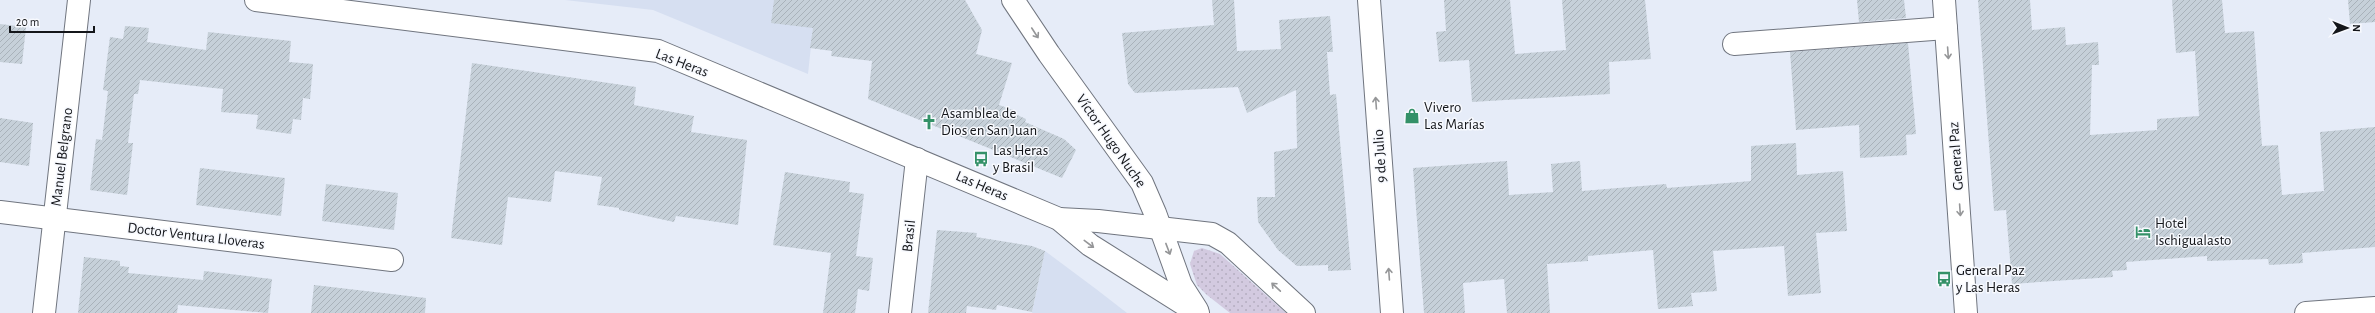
<svg xmlns="http://www.w3.org/2000/svg" width="2375" height="313" viewBox="0 0 2375 313" font-family="'Alegreya Sans',sans-serif">
<style>
.built{fill:#d6dff1}
.green{fill:url(#green-dots)}
.building{fill:url(#building-hatch)}
.lines{fill:none;stroke-linecap:round;stroke-linejoin:round}
.street-casing{stroke:#70757f;stroke-width:24}
.primary-casing{stroke:#70757f;stroke-width:24}
.street{stroke:#fff;stroke-width:22}
.primary{stroke:#fff;stroke-width:22}
.oneway{stroke:#959698}
.labels{text-anchor:middle;dominant-baseline:central;stroke-width:3;stroke-linejoin:round;paint-order:stroke}
.street-label{font-size:15px;fill:#14161a;stroke:#f7f9fe}
.poi-label{font-size:15px;fill:#14161a;stroke:#f7f9fe;text-anchor:start}
</style>
<defs>
<pattern id="green-dots" width="8" height="8" patternUnits="userSpaceOnUse"><rect width="8" height="8" fill="#d3cae0"/><path d="M2 2h.1M6 6h.1" fill="none" stroke="#b4adc0" stroke-width="1.8" stroke-linecap="round"/></pattern>
<pattern id="building-hatch" width="6" height="6" patternUnits="userSpaceOnUse"><rect width="6" height="6" fill="#c6d0d9"/><path d="M-1 1l2-2M0 6l6-6M5 7l2-2" fill="none" stroke="#a9b2ba"/></pattern>
</defs>
<rect width="100%" height="100%" fill="#e6ecf8"/>
<!-- built -->
<g class="built">
<polygon points="565,0 816,0 808,74 653,10"/>
<polygon points="1045,251 1096,289 1127,313 1032,313"/>
</g>
<!-- green -->
<polygon class="green" points="1202,248 1220,254 1286,313 1230,313 1207,295 1197,285 1190,264 1194,251"/>
<!-- building -->
<g class="building">
<polygon points="774,0 965,0 982,30 976,54 1012,63 999,105 1016,111 1015,114 1026,119 1025,122 1064,139 1076,150 1062,178 868,99 872,61 831,56 832,51 810,48 813,28 771,23"/>
<polygon points="1212,0 1234,0 1237,51 1281,49 1279,20 1330,16 1333,52 1327,52 1330,95 1336,94 1351,270 1328,271 1328,265 1297,266 1278,250 1258,222 1257,197 1275,197 1274,152 1297,148 1296,90 1247,113 1238,87 1135,93 1128,84 1122,33 1214,25"/>
<polygon points="1444,0 1510,0 1515,54 1566,50 1562,0 1645,0 1651,59 1609,62 1610,94 1472,102 1469,60 1439,62 1436,32 1446,31"/>
<polygon points="1857,0 1904,0 1906,18 1859,22"/>
<polygon points="1978,0 2030,0 2032,30 2065,27 2066,45 2098,42 2099,65 2092,65 2090,135 2157,130 2157,119 2199,116 2195,51 2176,53 2172,0 2222,0 2225,33 2254,31 2262,146 2278,145 2282,195 2324,191 2320,132 2375,127 2375,247 2302,253 2303,263 2269,265 2268,259 2207,261 2207,256 2126,262 2127,270 2112,271 2113,277 2012,284 2006,210 1994,211"/>
<polygon points="2348,0 2375,0 2375,22 2350,24"/>
<polygon points="0,24 26,27 22,64 0,62"/>
<polygon points="125,26 149,28 147,42 206,50 208,32 291,41 289,62 313,64 310,99 303,98 301,120 293,119 291,134 256,129 258,115 221,112 223,89 140,80 138,94 134,94 128,143 133,143 127,195 90,190 96,139 102,140 108,91 103,90 110,37 123,39"/>
<polygon points="1908,43 1916,134 1906,135 1907,155 1860,158 1859,125 1796,130 1790,52"/>
<polygon points="472,63 636,87 634,105 694,116 691,132 747,140 738,225 676,216 674,222 619,210 619,208 597,205 602,177 555,171 551,202 508,197 502,245 451,238"/>
<polygon points="0,118 33,123 29,166 0,162"/>
<polygon points="1796,143 1797,175 1843,171 1847,231 1816,233 1821,293 1788,296 1784,246 1713,251 1717,291 1691,293 1693,306 1658,309 1653,250 1588,256 1588,261 1547,264 1550,313 1507,313 1504,279 1463,283 1465,313 1424,313 1413,168 1507,161 1509,195 1553,192 1551,164 1580,161 1582,191 1666,184 1667,188 1751,181 1751,146"/>
<polygon points="200,168 285,178 281,216 196,205"/>
<polygon points="785,172 850,182 849,192 864,194 856,256 873,258 869,291 858,289 855,313 823,313 831,253 773,245"/>
<polygon points="326,184 398,193 394,230 322,221"/>
<polygon points="937,230 977,233 976,237 1032,246 1045,251 1032,312 997,305 996,310 967,306 966,313 928,313"/>
<polygon points="84,257 120,261 120,266 129,267 128,273 203,280 204,271 272,279 268,313 178,305 177,313 78,313"/>
<polygon points="314,285 426,298 425,313 311,313"/>
</g>
<g class="lines">
<!-- street casing -->
<g class="street-casing">
<g id="street">
<polyline points="256,0 658,51 1059,219 1090,245 1198,313"/>
<polyline points="1013,0 1049,54 1142,183 1155,213 1181,285 1197,310"/>
<polyline points="1369,0 1392,313"/>
<polyline points="1944,0 1966,313"/>
<polyline points="1734,44 1946,28"/>
<polyline points="0,212 392,260"/>
<polyline points="1059,219 1098,221 1212,234 1228,243 1304,313"/>
<polyline points="44,313 79,0"/>
<polyline points="900,313 917,159"/>
</g>
</g>
<!-- primary casing -->
<g class="primary-casing">
<polyline id="primary" points="2306,313 2375,308"/>
</g>
<!-- street -->
<use href="#street" class="street"/>
<!-- primary -->
<use href="#primary" class="primary"/>
</g>
<!-- one-way arrows -->
<defs><path id="oneway-shaft" d="M-6 0H5M1.5-3L5.5 0L1.5 3" fill="none" stroke-width="1.6" stroke-linecap="round" stroke-linejoin="round"/></defs>
<g class="oneway">
<use href="#oneway-shaft" transform="translate(1035 33) rotate(57)"/>
<use href="#oneway-shaft" transform="translate(1948 53) rotate(86)"/>
<use href="#oneway-shaft" transform="translate(1376 103) rotate(-94)"/>
<use href="#oneway-shaft" transform="translate(1960 210) rotate(86)"/>
<use href="#oneway-shaft" transform="translate(1089 244) rotate(37)"/>
<use href="#oneway-shaft" transform="translate(1168 249) rotate(69)"/>
<use href="#oneway-shaft" transform="translate(1389 274) rotate(-94)"/>
<use href="#oneway-shaft" transform="translate(1276 287) rotate(-137)"/>
</g>
<!-- icons -->
<defs>
<g id="shop-bare" transform="scale(1.2)"><path d="M-5-2.5h2.3a2.7 3.5 0 0 1 5.4 0H5L5.5 6h-11ZM-1.5-2.5h3a1.5 2.3 0 0 0-3 0Z" fill="#349168" stroke="#f7f9fe" stroke-width="2.5" paint-order="stroke"/></g>
<g id="church-bare" transform="scale(1.2)"><path d="M-1.2-6h2.4v3.5h3.3v2.4h-3.3V6h-2.4V-.1h-3.3v-2.4h3.3Z" fill="#349168" stroke="#f7f9fe" stroke-width="2.5" paint-order="stroke"/></g>
<g id="bus-bare" transform="scale(1.2)"><path d="M-5-6H5V4H4V6H2V4H-2V6H-4V4H-5ZM-3.5-4V0h7V-4ZM-3.5 1.2v1.5H-2V1.2ZM2 1.2v1.5H3.5V1.2Z" fill="#349168" stroke="#f7f9fe" stroke-width="2.5" paint-order="stroke"/></g>
<g id="hotel-bare" transform="scale(1.2)"><path d="M-6-4.5h1.5V1H6V5H4.5V3h-9V5H-6ZM-4 0a1.8 1.8 0 1 1 3.6 0ZM.5 0V-2.5h3Q6-2.5 6 0Z" fill="#349168" stroke="#f7f9fe" stroke-width="2.5" paint-order="stroke"/></g>
</defs>
<g fill-rule="evenodd">
<use href="#shop-bare" x="1412" y="116"/>
<use href="#church-bare" x="929" y="122"/>
<use href="#bus-bare" x="981" y="159"/>
<use href="#hotel-bare" x="2143" y="232"/>
<use href="#bus-bare" x="1944" y="279"/>
</g>
<g class="labels">
<!-- street labels -->
<g class="street-label">
<text transform="translate(682 63) rotate(21)">Las Heras</text>
<text transform="translate(1111 141) rotate(55)">Víctor Hugo Nuche</text>
<text transform="translate(1380 156) rotate(-94)">9 de Julio</text>
<text transform="translate(1956 156) rotate(-94)">General Paz</text>
<text transform="translate(62 157) rotate(-83)">Manuel Belgrano</text>
<text transform="translate(982 186) rotate(23)">Las Heras</text>
<text transform="translate(196 236) rotate(7)">Doctor Ventura Lloveras</text>
<text transform="translate(909 236) rotate(-84)">Brasil</text>
</g>
<!-- poi labels -->
<g class="poi-label">
<text x="1424" y="107">Vivero<tspan x="1424" dy="17">Las Marías</tspan></text>
<text x="941" y="113">Asamblea de<tspan x="941" dy="17">Dios en San Juan</tspan></text>
<text x="993" y="150">Las Heras<tspan x="993" dy="17">y Brasil</tspan></text>
<text x="2155" y="223">Hotel<tspan x="2155" dy="17">Ischigualasto</tspan></text>
<text x="1956" y="270">General Paz<tspan x="1956" dy="17">y Las Heras</tspan></text>
</g>
</g>
<!-- north arrow -->
<g transform="translate(2347 28) rotate(91)" stroke="#f7f9fe" stroke-width="3" paint-order="stroke">
<path d="M0-3L7 15L0 10L-7 15Z" fill="#14161a"/>
<text y="-6" font-size="11" font-weight="bold" text-anchor="middle" fill="#14161a">N</text>
</g>
<!-- scale -->
<path d="M10 26v6h84v-6" fill="none" stroke="#14161a" stroke-width="2"/>
<text x="16" y="26" font-size="12" fill="#14161a" stroke="#f7f9fe" stroke-width="3" paint-order="stroke">20 m</text>
</svg>
